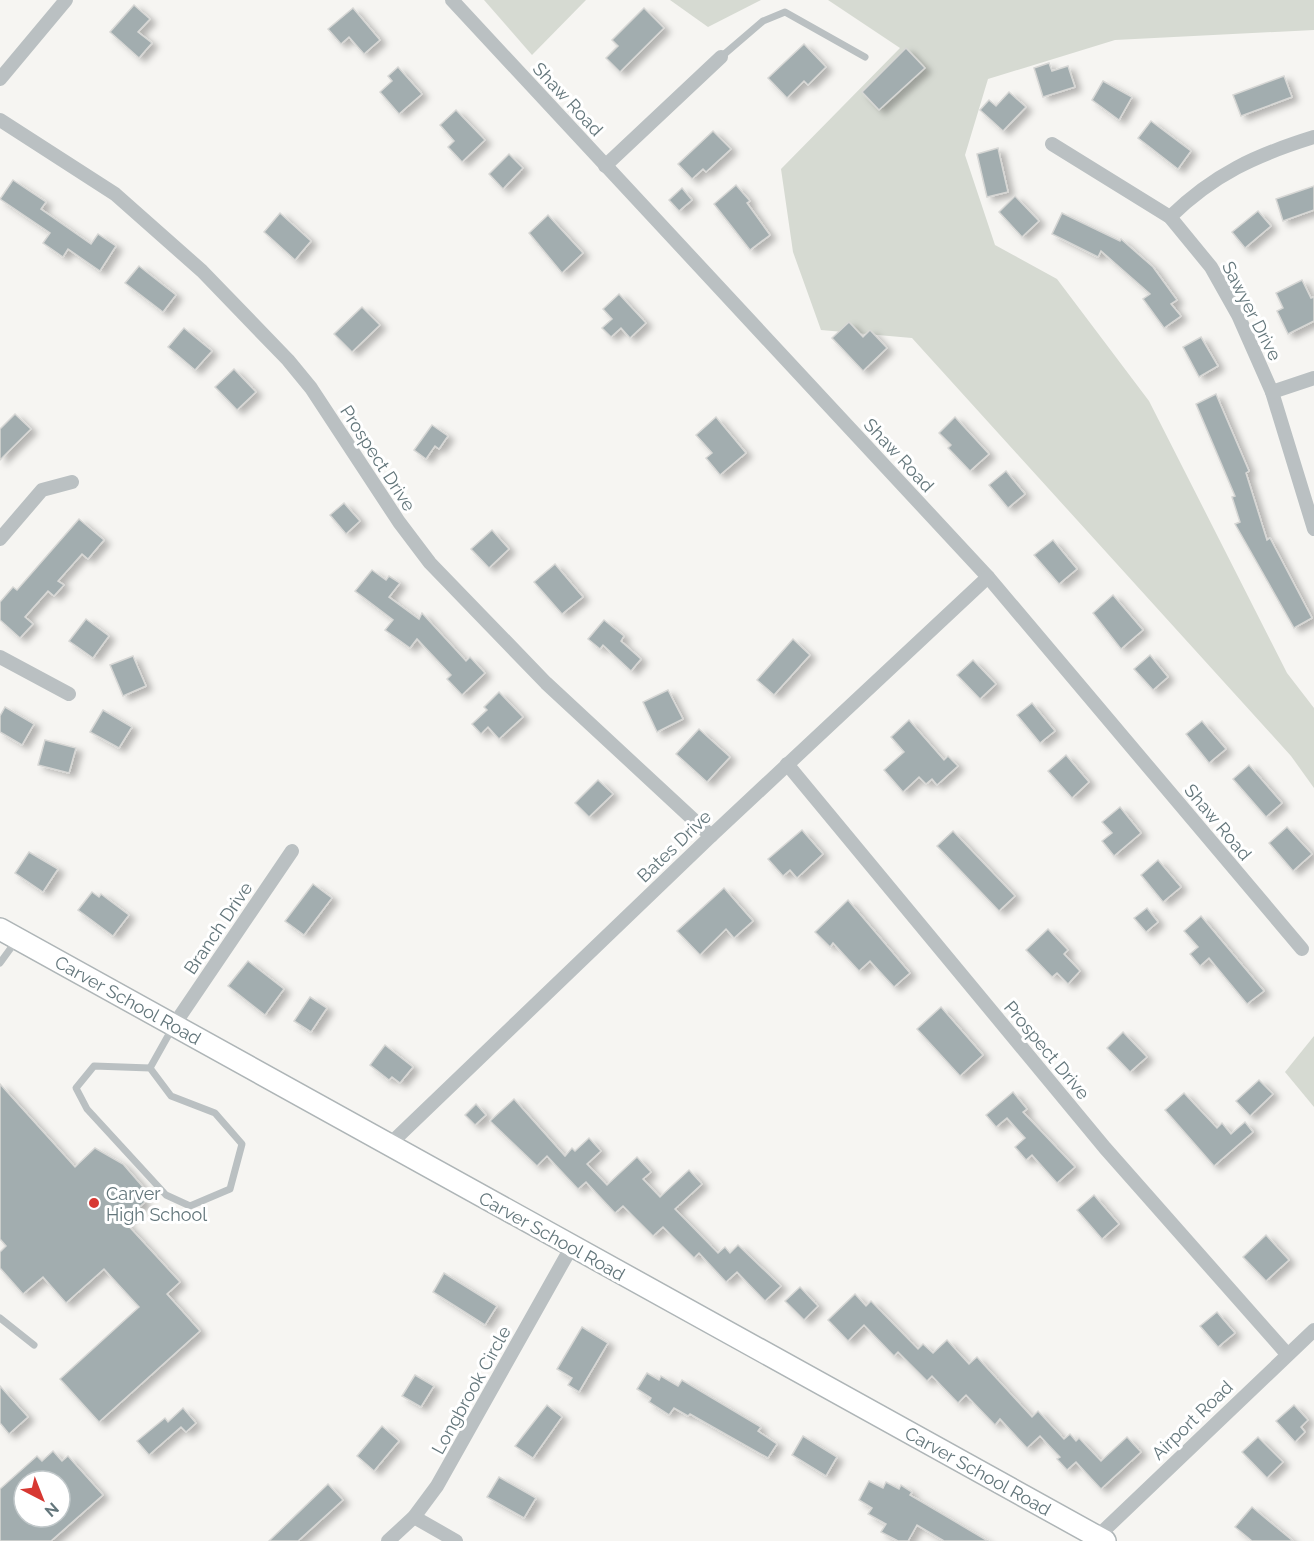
<svg xmlns="http://www.w3.org/2000/svg" width="1314" height="1541" viewBox="0 0 1314 1541" font-family="Raleway,sans-serif">
<style>
.green{fill:#d6dad2}
.building{fill:#a2adaf;stroke:#d7d7d5;stroke-width:1.5;fill-rule:evenodd;filter:url(#shadow)}
.lines{fill:none;stroke-linecap:round;stroke-linejoin:round}
.primary-casing{stroke:#aeb5b7;stroke-width:24}
.lane{stroke:#bac0c2;stroke-width:7}
.street{stroke:#bac0c2;stroke-width:14}
.primary{stroke:#fff;stroke-width:21}
.poi-dot{fill:#d73832;stroke:#fff;stroke-width:2}
.labels{text-anchor:middle;dominant-baseline:central;stroke-width:6;stroke-linejoin:round;paint-order:stroke}
.street-label{font-size:18px;fill:#63767b;stroke:#fff}
.poi-label{font-size:18px;fill:#63767b;stroke:#fff;text-anchor:start}
</style>
<defs>
<filter id="shadow"><feDropShadow dx="6" dy="4" stdDeviation="3" flood-color="#0004"/></filter>
</defs>
<rect width="100%" height="100%" fill="#f6f5f2"/>
<!-- green -->
<g class="green">
<polygon points="484,0 586,0 532,55"/>
<polygon points="670,0 761,0 708,27"/>
<polygon points="828,0 1314,0 1314,30 1115,40 988,79 965,155 995,245 1057,279 1149,401 1287,673 1314,708 1314,788 1291,756 912,338 821,330 793,252 781,169 900,48"/>
<polygon points="1314,1036 1314,1107 1285,1072"/>
</g>
<!-- building -->
<g class="building">
<polygon points="134,5 150,19 138,32 152,43 139,58 110,32"/>
<polygon points="353,8 380,40 364,54 349,37 341,44 328,29"/>
<polygon points="644,8 664,28 620,72 606,58 618,46 612,40"/>
<polygon points="804,44 826,67 808,85 804,81 787,98 768,78"/>
<polygon points="906,48 925,68 879,110 862,92"/>
<polygon points="1049,63 1052,71 1068,66 1075,87 1043,97 1034,68"/>
<polygon points="398,67 422,94 399,114 380,92 392,81 388,76"/>
<polygon points="1284,76 1292,97 1241,116 1233,95"/>
<polygon points="1103,81 1132,97 1119,120 1092,100"/>
<polygon points="1009,92 1026,107 1003,131 980,110 989,100 996,106"/>
<polygon points="456,110 485,140 462,162 448,147 454,141 440,125"/>
<polygon points="1151,121 1191,151 1178,169 1138,138"/>
<polygon points="713,131 731,149 706,172 703,169 692,179 678,164"/>
<polygon points="998,148 1008,192 987,197 977,154"/>
<polygon points="509,154 523,168 503,189 489,174"/>
<polygon points="13,180 46,202 41,209 91,244 98,234 116,246 100,271 68,249 63,257 43,243 50,233 0,199"/>
<polygon points="736,185 750,201 747,203 770,235 750,250 714,204"/>
<polygon points="1314,186 1314,210 1283,221 1276,199"/>
<polygon points="682,188 692,200 679,211 669,200"/>
<polygon points="1015,196 1039,221 1022,237 999,212"/>
<polygon points="1258,211 1271,226 1245,248 1232,232"/>
<polygon points="280,213 311,241 295,260 264,232"/>
<polygon points="1062,213 1120,241 1121,239 1153,267 1177,300 1171,304 1181,316 1164,328 1143,299 1150,294 1101,251 1098,257 1052,234"/>
<polygon points="548,215 583,253 562,273 529,233"/>
<polygon points="139,266 176,295 163,312 125,283"/>
<polygon points="1302,280 1311,298 1314,297 1314,321 1288,334 1277,311 1283,308 1276,293"/>
<polygon points="619,294 646,323 630,338 621,328 611,337 602,328 612,319 603,309"/>
<polygon points="362,307 380,325 352,352 334,334"/>
<polygon points="849,322 863,337 870,330 887,348 863,371 832,338"/>
<polygon points="184,328 212,351 195,370 168,347"/>
<polygon points="1201,337 1218,366 1199,377 1183,347"/>
<polygon points="234,369 256,392 237,410 215,387"/>
<polygon points="1216,394 1249,471 1246,473 1267,540 1270,538 1312,618 1294,628 1235,524 1240,522 1232,497 1235,496 1196,404"/>
<polygon points="15,414 31,429 0,460 0,429"/>
<polygon points="716,417 746,453 720,475 706,458 712,453 696,435"/>
<polygon points="955,417 989,454 970,471 948,448 951,445 939,433"/>
<polygon points="432,425 448,436 439,449 435,446 426,459 414,450"/>
<polygon points="1006,471 1025,494 1008,508 989,485"/>
<polygon points="344,503 360,521 346,534 330,515"/>
<polygon points="79,519 104,540 88,559 82,554 58,581 64,585 54,596 48,591 25,617 33,624 20,638 0,620 0,602 13,587 17,590"/>
<polygon points="492,530 509,549 489,568 471,549"/>
<polygon points="1053,540 1077,569 1059,584 1034,555"/>
<polygon points="555,564 583,597 562,614 534,582"/>
<polygon points="372,570 386,580 389,576 400,583 389,597 419,619 422,613 466,661 470,657 485,673 462,695 447,679 451,675 417,639 410,648 385,630 393,620 355,591"/>
<polygon points="1113,595 1143,630 1121,649 1093,613"/>
<polygon points="86,619 109,636 93,658 69,641"/>
<polygon points="604,620 624,636 621,641 641,659 631,671 603,645 600,649 588,639"/>
<polygon points="793,639 810,655 774,695 757,680"/>
<polygon points="1150,655 1168,677 1153,690 1134,669"/>
<polygon points="133,656 146,686 123,696 110,665"/>
<polygon points="973,660 996,684 980,699 957,675"/>
<polygon points="668,690 683,719 657,732 643,702"/>
<polygon points="499,692 523,717 499,739 488,727 481,734 472,724 487,710 484,707"/>
<polygon points="1032,703 1055,731 1040,743 1017,715"/>
<polygon points="5,707 34,724 22,745 0,732 0,716"/>
<polygon points="103,710 132,727 119,748 90,732"/>
<polygon points="909,720 944,760 948,756 958,766 937,785 932,779 926,784 919,777 903,792 884,770 904,752 891,737"/>
<polygon points="1202,721 1226,749 1209,763 1186,734"/>
<polygon points="699,729 730,757 707,782 676,754"/>
<polygon points="45,740 76,748 69,773 38,765"/>
<polygon points="1066,755 1089,782 1072,798 1048,771"/>
<polygon points="1249,765 1282,803 1266,817 1233,779"/>
<polygon points="598,780 613,794 589,817 575,803"/>
<polygon points="1120,807 1141,833 1114,856 1102,841 1112,833 1102,822"/>
<polygon points="1287,827 1312,854 1293,871 1269,843"/>
<polygon points="802,830 823,854 797,878 790,870 783,876 768,859"/>
<polygon points="953,831 1015,896 999,911 937,846"/>
<polygon points="29,852 58,869 43,892 15,873"/>
<polygon points="1158,860 1181,887 1163,902 1141,875"/>
<polygon points="313,884 332,898 304,935 285,921"/>
<polygon points="724,888 753,921 734,938 726,929 700,955 677,931"/>
<polygon points="92,892 99,897 101,894 129,915 113,936 78,910"/>
<polygon points="848,900 910,973 894,987 870,961 859,971 833,943 830,947 815,932"/>
<polygon points="1147,908 1158,922 1146,932 1134,918"/>
<polygon points="1201,916 1264,991 1247,1004 1209,958 1200,966 1190,954 1198,947 1184,931"/>
<polygon points="1048,929 1068,950 1064,954 1080,971 1068,984 1057,973 1052,977 1026,950"/>
<polygon points="248,961 284,989 265,1015 228,986"/>
<polygon points="310,997 327,1008 311,1032 294,1021"/>
<polygon points="941,1007 983,1055 960,1076 917,1029"/>
<polygon points="1123,1032 1147,1057 1130,1072 1107,1048"/>
<polygon points="385,1045 413,1067 400,1083 392,1077 389,1080 370,1065"/>
<polygon points="1259,1080 1273,1094 1250,1116 1236,1101"/>
<polygon points="0,1084 75,1167 95,1148 123,1164 143,1187 137,1193 145,1202 124,1221 180,1282 167,1294 200,1331 99,1422 60,1379 139,1307 104,1269 66,1303 43,1277 23,1294 0,1268 0,1252 6,1246 0,1239"/>
<polygon points="1013,1092 1027,1109 1023,1112 1075,1167 1057,1183 1032,1155 1026,1160 1015,1147 1025,1138 1007,1118 996,1127 986,1115"/>
<polygon points="1184,1093 1217,1128 1222,1123 1231,1134 1245,1122 1253,1132 1214,1166 1165,1110"/>
<polygon points="514,1099 565,1156 572,1148 575,1151 589,1138 601,1151 587,1164 607,1185 637,1157 651,1172 643,1179 660,1197 689,1170 702,1184 675,1209 718,1253 725,1247 730,1253 738,1245 781,1286 765,1301 737,1272 726,1282 699,1253 694,1258 663,1227 653,1236 623,1206 615,1213 586,1182 578,1189 547,1156 537,1166 490,1121"/>
<polygon points="476,1104 486,1115 475,1125 465,1115"/>
<polygon points="1094,1195 1119,1224 1102,1239 1077,1210"/>
<polygon points="1266,1235 1289,1260 1266,1281 1243,1257"/>
<polygon points="444,1273 497,1306 485,1325 433,1292"/>
<polygon points="800,1287 818,1306 804,1320 785,1301"/>
<polygon points="855,1294 866,1306 871,1301 918,1349 923,1344 933,1353 947,1340 969,1364 977,1357 1032,1417 1038,1411 1064,1439 1070,1434 1076,1441 1079,1438 1101,1461 1127,1437 1141,1452 1101,1489 1076,1462 1067,1470 1057,1459 1060,1457 1040,1436 1027,1448 1000,1419 995,1425 966,1395 958,1403 932,1376 927,1381 898,1352 894,1356 864,1325 848,1341 828,1320"/>
<polygon points="1217,1312 1235,1333 1218,1347 1200,1326"/>
<polygon points="582,1327 608,1343 579,1392 568,1385 572,1378 557,1369"/>
<polygon points="647,1373 659,1380 661,1376 678,1386 682,1380 761,1427 758,1431 777,1444 768,1458 690,1414 688,1416 674,1408 669,1415 649,1402 651,1398 637,1389"/>
<polygon points="415,1375 434,1386 421,1407 402,1396"/>
<polygon points="0,1386 28,1417 9,1434 0,1423"/>
<polygon points="547,1405 562,1417 533,1458 515,1446"/>
<polygon points="1294,1405 1308,1420 1301,1427 1305,1432 1295,1442 1276,1421"/>
<polygon points="183,1408 196,1423 186,1432 181,1427 149,1455 137,1441 165,1418 168,1422"/>
<polygon points="382,1426 399,1441 374,1471 357,1456"/>
<polygon points="803,1436 837,1457 826,1476 792,1455"/>
<polygon points="1258,1437 1283,1462 1267,1478 1242,1452"/>
<path d="M53 1451 62 1461 68 1456 103 1495 51 1541H0V1489L37 1456 42 1461ZM24 1481H60V1517H24Z"/>
<polygon points="499,1477 536,1498 524,1518 487,1497"/>
<polygon points="869,1481 883,1488 886,1482 899,1489 901,1485 912,1492 910,1495 988,1541 944,1541 917,1525 908,1541 898,1541 881,1532 886,1524 868,1514 872,1508 859,1500"/>
<polygon points="328,1484 343,1500 298,1541 269,1541"/>
<polygon points="1252,1507 1293,1541 1252,1541 1235,1527"/>
</g>
<g class="lines">
<!-- primary casing -->
<g class="primary-casing">
<polyline id="primary" points="0,929 1105,1541"/>
</g>
<!-- lane -->
<g class="lane">
<polyline points="721,57 763,21 785,12 865,57"/>
<polyline points="0,963 16,941"/>
<polygon points="94,1066 150,1068 171,1096 215,1113 242,1144 230,1189 190,1206 166,1195 87,1109 76,1088"/>
<polyline points="150,1068 173,1027"/>
<polyline points="0,1318 34,1345"/>
</g>
<!-- street -->
<g class="street">
<polyline points="452,0 988,577 1302,949"/>
<polyline points="0,79 66,0"/>
<polyline points="0,120 115,194 202,271 288,360 311,388 399,522 430,563 546,683 711,836"/>
<polyline points="1052,144 1170,217 1211,267 1238,315 1272,392 1314,529"/>
<polyline points="605,166 721,57"/>
<path d="M1170 217C1214 174 1256 155 1314 137"/>
<polyline points="1272,392 1314,378"/>
<polyline points="0,539 42,490 72,482"/>
<polyline points="0,657 69,694"/>
<polyline points="787,764 1105,1148 1287,1354"/>
<polyline points="174,1025 292,851"/>
<polyline points="389,1145 711,836 988,577"/>
<polyline points="414,1517 456,1541"/>
<polyline points="1097,1537 1314,1330"/>
<polyline points="388,1541 414,1517 437,1486 572,1246"/>
</g>
<!-- primary -->
<use href="#primary" class="primary"/>
</g>
<!-- markers -->
<circle class="poi-dot" cx="94" cy="1203" r="6"/>
<g class="labels">
<!-- street labels -->
<g class="street-label">
<text transform="translate(568 99) rotate(47)">Shaw Road</text>
<text transform="translate(1252 311) rotate(63)">Sawyer Drive</text>
<text transform="translate(899 455) rotate(47)">Shaw Road</text>
<text transform="translate(378 458) rotate(57)">Prospect Drive</text>
<text transform="translate(1218 822) rotate(50)">Shaw Road</text>
<text transform="translate(674 846) rotate(-44)">Bates Drive</text>
<text transform="translate(218 928) rotate(-56)">Branch Drive</text>
<text transform="translate(128 1000) rotate(29)">Carver School Road</text>
<text transform="translate(1047 1050) rotate(50)">Prospect Drive</text>
<text transform="translate(552 1236) rotate(29)">Carver School Road</text>
<text transform="translate(471 1390) rotate(-61)">Longbrook Circle</text>
<text transform="translate(1192 1420) rotate(-44)">Airport Road</text>
<text transform="translate(978 1471) rotate(29)">Carver School Road</text>
</g>
<!-- poi labels -->
<g class="poi-label">
<text x="106" y="1193">Carver<tspan x="106" dy="21">High School</tspan></text>
</g>
</g>
<!-- north arrow -->
<g transform="translate(42 1499) rotate(138)"><circle r="28" fill="#ffffff" stroke="#c1c8ca" stroke-width="1.5"/>
<path d="M0-4.5L10 22L0 15L-10 22Z" fill="#d73832"/>
<text y="-9" font-size="16" font-weight="bold" text-anchor="middle" fill="#63767b">N</text>
</g>
</svg>
